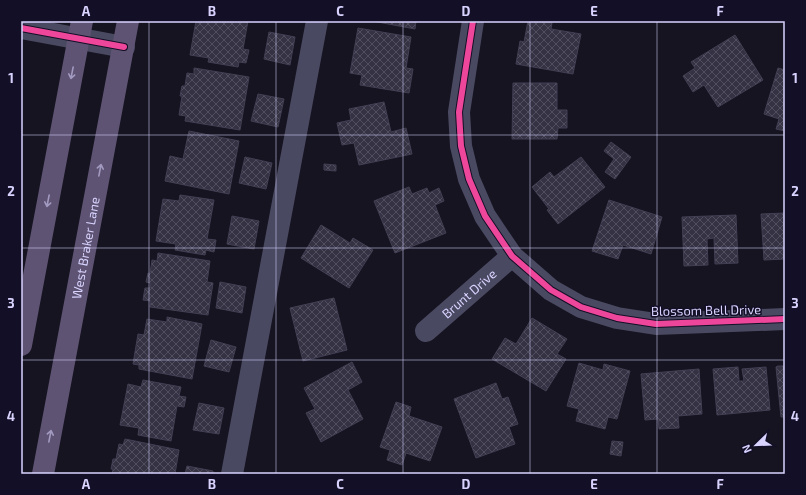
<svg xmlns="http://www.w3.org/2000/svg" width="806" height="495" viewBox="0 0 806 495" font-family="'Exo 2',sans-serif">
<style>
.building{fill:url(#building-cross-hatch);stroke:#433f54}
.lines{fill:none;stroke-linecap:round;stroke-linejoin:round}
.minor{stroke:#4a4962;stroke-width:22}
.major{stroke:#5e5373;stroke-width:22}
.cycleway-casing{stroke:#130f26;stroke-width:8}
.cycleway{stroke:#ed469a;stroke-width:6}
.oneway{stroke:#a29ac0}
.grid{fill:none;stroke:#d9d4ff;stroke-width:1;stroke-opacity:0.55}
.labels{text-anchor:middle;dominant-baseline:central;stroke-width:3;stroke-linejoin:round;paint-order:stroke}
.street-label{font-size:13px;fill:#d9d4ff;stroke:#130f26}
.neatline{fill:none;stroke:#d9d4ff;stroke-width:1.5}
.grid-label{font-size:13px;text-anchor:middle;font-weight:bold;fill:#d9d4ff}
</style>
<defs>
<pattern id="building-cross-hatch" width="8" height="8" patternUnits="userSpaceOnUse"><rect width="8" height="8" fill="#343243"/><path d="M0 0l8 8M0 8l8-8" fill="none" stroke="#514f5f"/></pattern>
</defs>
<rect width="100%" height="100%" fill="#161421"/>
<!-- building -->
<g class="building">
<polygon points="196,21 248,21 243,49 249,50 246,63 239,62 238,67 208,62 209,58 190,55"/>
<polygon points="372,21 416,21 415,29"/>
<polygon points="528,21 538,21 552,23 551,29 581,34 573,74 516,64 520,41 524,42"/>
<polygon points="358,28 411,37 406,68 413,69 409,93 360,85 362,75 350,73"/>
<polygon points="269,32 295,37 290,65 264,59"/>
<polygon points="735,35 763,80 718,107 704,85 693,92 683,76 695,68 691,62"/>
<polygon points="194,68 249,77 240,130 185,121 186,116 179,115 182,96 180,96 182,86 185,86 187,73 194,74"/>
<polygon points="778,68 785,70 785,131 776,129 779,119 764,114"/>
<polygon points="513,83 557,83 557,110 567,110 567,128 558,128 557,139 512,139"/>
<polygon points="258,94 284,99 278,127 251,121"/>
<polygon points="384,102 391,132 406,128 412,154 359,165 354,143 342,145 337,123 351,120 349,109"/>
<polygon points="189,131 239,141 229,194 165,181 170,156 183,159"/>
<polygon points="611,142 631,157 615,179 605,172 614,159 604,151"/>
<polygon points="245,157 272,163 266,189 239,183"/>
<polygon points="581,157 605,187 558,224 547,210 549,209 532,187 550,172 554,177"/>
<polygon points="324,164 336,165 336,171 324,170"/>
<polygon points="409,187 412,194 427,188 429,193 439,188 444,201 435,205 446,233 395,253 374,201"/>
<polygon points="180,195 214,200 207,239 216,240 214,252 206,250 205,255 175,250 176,244 156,241 163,199 179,201"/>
<polygon points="609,200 662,217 651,254 623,245 618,259 592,251"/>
<polygon points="785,213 785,259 764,260 761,214"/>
<polygon points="736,215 738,263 715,264 714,238 707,239 708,265 684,266 682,217"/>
<polygon points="232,216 259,221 254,249 227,244"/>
<polygon points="321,225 350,243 353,238 373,250 349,288 301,258"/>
<polygon points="158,253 210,261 207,282 213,283 208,315 150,307 151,301 143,300 145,288 150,288 151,283 146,282 148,273 150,274 152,260 157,261"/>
<polygon points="220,282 246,287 242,313 216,308"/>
<polygon points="334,298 347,350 303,361 290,308"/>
<polygon points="167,317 202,324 192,379 139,369 139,365 133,364 138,334 144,335 147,319 167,322"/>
<polygon points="532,318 567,339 557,354 566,359 546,391 492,359 505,338 516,344"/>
<polygon points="211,340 236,347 229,372 204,366"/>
<polygon points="352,362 362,382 348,390 363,419 321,442 306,413 315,409 304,388"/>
<polygon points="579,363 603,370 604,364 630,371 617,419 608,417 605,429 576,421 579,409 567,406"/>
<polygon points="778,366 785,366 785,417 781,417 776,367"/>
<polygon points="738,367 739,381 744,381 742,369 766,367 770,410 717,415 713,369"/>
<polygon points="699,369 702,414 678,416 679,428 659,429 658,419 645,420 641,374"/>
<polygon points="143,380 181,387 179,396 186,397 184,407 177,406 171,441 138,435 139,428 120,425 128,384 141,387"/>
<polygon points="496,383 502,399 508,397 518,424 509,427 515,444 476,458 454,399"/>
<polygon points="396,402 411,407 409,416 442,427 430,461 406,453 402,465 387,460 390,450 380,447"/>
<polygon points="199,403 224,408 219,434 193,430"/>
<polygon points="125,439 179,450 175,474 112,474 113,469 111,469 113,459 116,459 119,444 123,445"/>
<polygon points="612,441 623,442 621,456 610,454"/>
<polygon points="187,466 213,471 213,474 185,474"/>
</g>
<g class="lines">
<!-- minor -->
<g class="minor">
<polyline points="473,21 459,112 461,146 469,179 485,216 512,256 551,290 581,307 617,318 656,324 785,319"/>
<polyline points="21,28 124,47"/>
<path id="s1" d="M426 331 512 256"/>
<polyline points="232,474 317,21"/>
</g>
<!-- major -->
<g class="major">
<polyline points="21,345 82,21"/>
<path id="s2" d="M43 474 128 21"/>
</g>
<!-- cycleway casing -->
<g class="cycleway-casing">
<g id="cycleway">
<polyline points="473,21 459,112 461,146 469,179 485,216 512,256 551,290 581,307 617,318 656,324 785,319"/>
<polyline points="21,28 124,47"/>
</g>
</g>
<!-- cycleway -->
<use href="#cycleway" class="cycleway"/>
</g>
<!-- one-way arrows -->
<defs><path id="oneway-shaft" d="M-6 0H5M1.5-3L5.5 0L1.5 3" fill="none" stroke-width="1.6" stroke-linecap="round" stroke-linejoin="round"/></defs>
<g class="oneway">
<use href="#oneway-shaft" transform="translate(72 73) rotate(101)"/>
<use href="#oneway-shaft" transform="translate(100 170) rotate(-79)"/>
<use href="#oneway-shaft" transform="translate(48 201) rotate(101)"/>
<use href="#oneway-shaft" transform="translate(50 436) rotate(-79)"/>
</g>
<!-- grid -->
<path class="grid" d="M149 21V474M276 21V474M403 21V474M530 21V474M657 21V474M21 135H785M21 248H785M21 360H785"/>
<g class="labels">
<!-- street labels -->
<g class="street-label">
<text stroke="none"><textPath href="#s2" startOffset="230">West Braker Lane</textPath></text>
<text stroke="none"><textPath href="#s1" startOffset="57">Brunt Drive</textPath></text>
<text transform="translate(706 310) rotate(-1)">Blossom Bell Drive</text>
</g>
</g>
<!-- border -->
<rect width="806" height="495" fill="none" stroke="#130f26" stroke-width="44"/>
<!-- north arrow -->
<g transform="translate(756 445) rotate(247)" stroke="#130f26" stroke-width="3" paint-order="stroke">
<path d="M0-3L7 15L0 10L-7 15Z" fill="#d9d4ff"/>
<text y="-6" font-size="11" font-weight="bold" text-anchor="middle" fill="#d9d4ff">N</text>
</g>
<rect x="22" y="22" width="762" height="451" class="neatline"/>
<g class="grid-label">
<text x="86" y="16">A</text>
<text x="212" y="16">B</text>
<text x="340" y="16">C</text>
<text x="466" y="16">D</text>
<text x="594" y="16">E</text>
<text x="720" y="16">F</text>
<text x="11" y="83">1</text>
<text x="795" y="83">1</text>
<text x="11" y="196">2</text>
<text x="795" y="196">2</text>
<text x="11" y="308">3</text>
<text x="795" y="308">3</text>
<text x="11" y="421">4</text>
<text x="795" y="421">4</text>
<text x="86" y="489">A</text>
<text x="212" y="489">B</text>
<text x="340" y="489">C</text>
<text x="466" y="489">D</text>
<text x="594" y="489">E</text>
<text x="720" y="489">F</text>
</g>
</svg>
